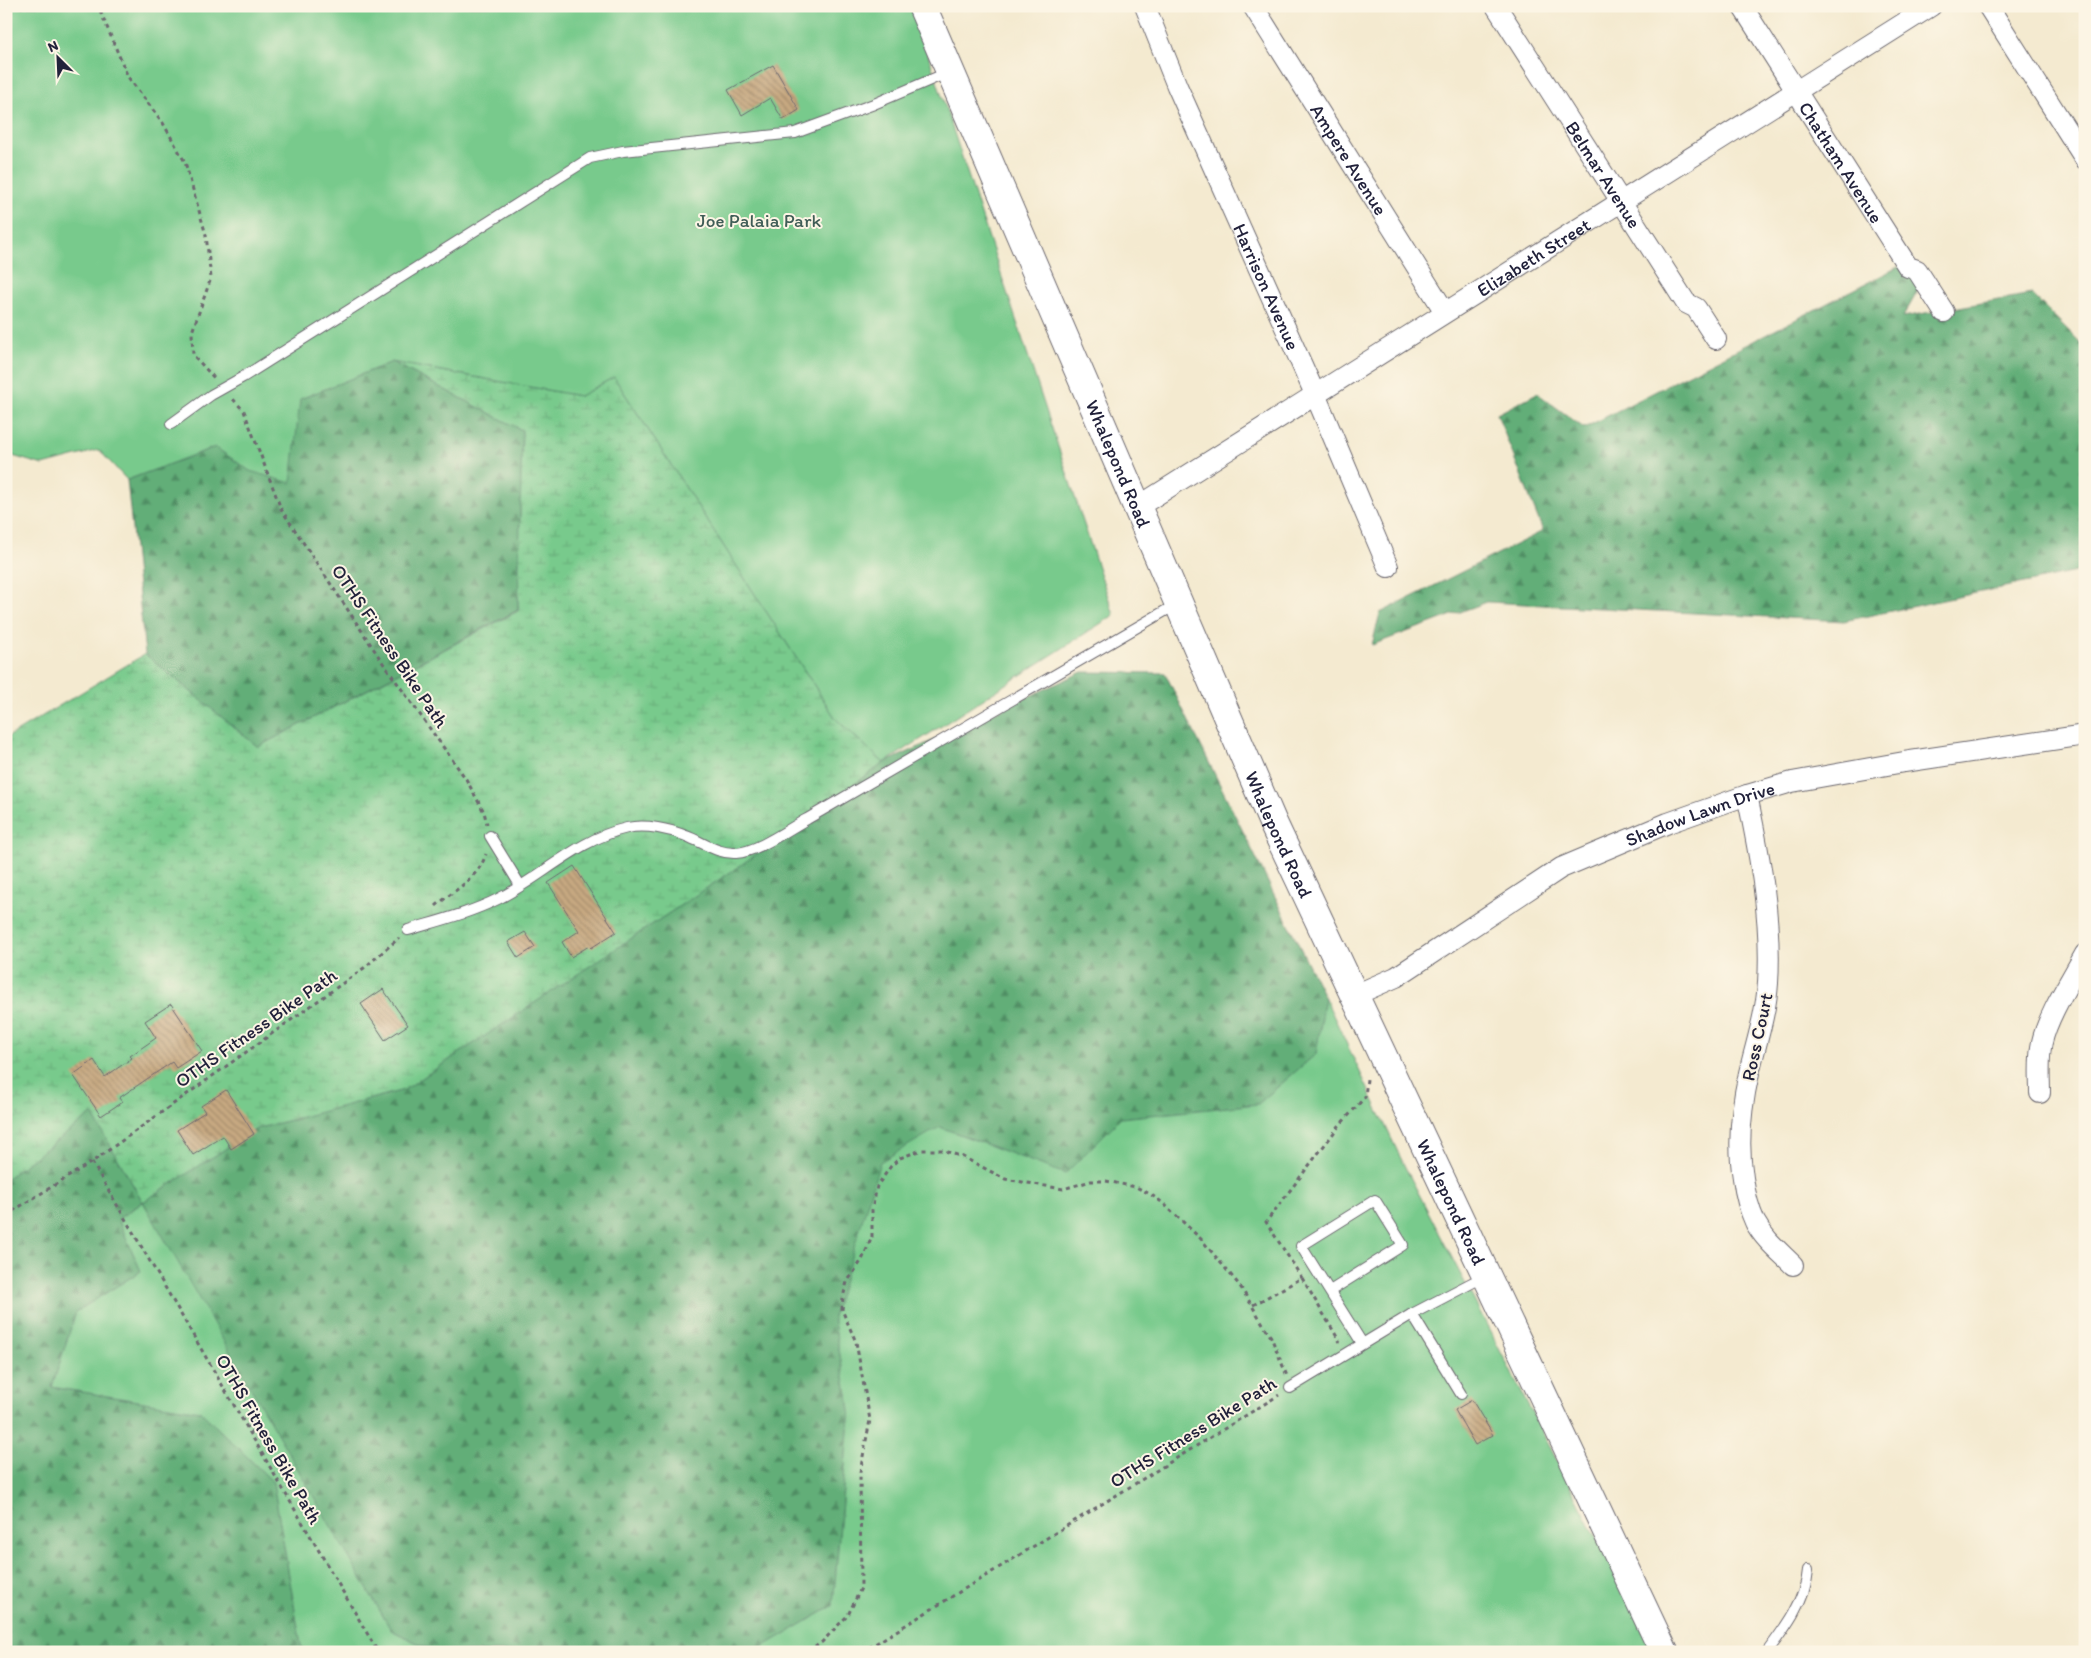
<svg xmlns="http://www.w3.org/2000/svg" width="2091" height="1658" viewBox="0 0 2091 1658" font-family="Itim,sans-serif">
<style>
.forest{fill:url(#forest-firs);stroke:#42685a}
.wetland{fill:url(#wetland-marsh);stroke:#4d7664}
.park{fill:#78ca8c;stroke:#4d7664}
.building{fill:url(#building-back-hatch)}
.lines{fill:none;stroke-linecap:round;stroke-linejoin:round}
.lane-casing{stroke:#6c686f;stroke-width:12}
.street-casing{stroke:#6c686f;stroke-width:22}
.secondary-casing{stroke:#6c686f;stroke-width:30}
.path{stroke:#6c686f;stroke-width:3;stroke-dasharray:4 4;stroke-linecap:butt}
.lane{stroke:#fff;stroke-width:10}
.street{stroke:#fff;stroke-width:20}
.secondary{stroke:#fff;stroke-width:28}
.labels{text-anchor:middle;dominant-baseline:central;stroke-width:4;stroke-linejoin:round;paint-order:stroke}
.street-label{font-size:19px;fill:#22223b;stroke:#fcf5e5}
.park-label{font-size:19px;fill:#405d57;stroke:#fcf5e5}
</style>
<defs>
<pattern id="forest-firs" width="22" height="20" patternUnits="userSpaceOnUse" patternTransform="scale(1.25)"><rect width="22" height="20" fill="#62ae78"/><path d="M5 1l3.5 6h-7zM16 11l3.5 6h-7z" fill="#508d64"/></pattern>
<pattern id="wetland-marsh" width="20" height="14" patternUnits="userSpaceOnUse" patternTransform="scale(1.25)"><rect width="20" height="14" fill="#78ca8c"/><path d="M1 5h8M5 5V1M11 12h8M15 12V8" fill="none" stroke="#68ad7a"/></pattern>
<pattern id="building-back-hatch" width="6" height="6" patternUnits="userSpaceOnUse" patternTransform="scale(1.25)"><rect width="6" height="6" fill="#c7a981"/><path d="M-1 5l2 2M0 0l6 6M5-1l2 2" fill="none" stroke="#a1896b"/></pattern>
</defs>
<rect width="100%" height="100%" fill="#fcf5e5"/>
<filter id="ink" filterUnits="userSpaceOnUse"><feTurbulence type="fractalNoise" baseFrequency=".02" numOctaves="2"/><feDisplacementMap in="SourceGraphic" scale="10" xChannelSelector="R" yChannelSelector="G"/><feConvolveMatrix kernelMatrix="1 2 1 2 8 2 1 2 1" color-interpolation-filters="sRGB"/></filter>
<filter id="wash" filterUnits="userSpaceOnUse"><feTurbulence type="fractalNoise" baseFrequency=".0096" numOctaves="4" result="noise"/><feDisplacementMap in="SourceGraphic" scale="20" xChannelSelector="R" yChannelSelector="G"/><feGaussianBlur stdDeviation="1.12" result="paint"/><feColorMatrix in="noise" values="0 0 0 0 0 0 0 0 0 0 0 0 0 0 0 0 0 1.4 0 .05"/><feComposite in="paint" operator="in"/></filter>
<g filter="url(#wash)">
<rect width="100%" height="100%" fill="#f4ead0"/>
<!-- forest -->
<g class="forest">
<polygon points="1898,267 1926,277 1903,317 2032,294 2085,347 2085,570 1844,621 1487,602 1372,645 1380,613 1543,531 1497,414 1537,393 1584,428"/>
<polygon points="392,362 522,430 518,610 258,747 145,654 127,480 215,447 250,471 300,399"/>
<polygon points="1082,672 1165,673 1325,998 1316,1054 1258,1104 1121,1118 1065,1174 940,1127 833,1317 850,1409 833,1606 754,1652 435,1652 391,1630 142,1202 118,1219 141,1271 76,1312 52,1387 200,1411 273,1482 301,1645 305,1652 6,1652 6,1179 92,1114 143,1202 256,1129 404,1090 738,867 884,763"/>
</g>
<!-- wetland -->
<polygon class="wetland" points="392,362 580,396 614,377 836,719 884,763 738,867 404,1090 256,1129 143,1202 92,1114 6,1179 6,738 145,654 258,747 518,611 522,430"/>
<!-- park -->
<g class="park">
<polygon points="6,6 912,6 1114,615 884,763 836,719 614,377 580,396 392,362 300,399 291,483 250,471 215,447 127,480 99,450 43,465 6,454"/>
<polygon points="1325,998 1404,1165 1656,1652 754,1652 833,1606 850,1409 833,1317 880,1162 940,1127 1065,1174 1121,1118 1258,1104 1316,1054"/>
<polygon points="143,1202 391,1630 435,1652 305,1652 301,1645 273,1482 200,1411 52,1387 76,1312 141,1271 118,1219"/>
</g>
<g id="blocks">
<!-- building -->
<g class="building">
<polygon points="773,65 799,110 783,120 770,98 742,115 728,90"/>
<polygon points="574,866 616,932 591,948 589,946 571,957 562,942 579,931 548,883"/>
<polygon points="525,932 535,947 518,958 508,942"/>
<polygon points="383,989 408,1025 385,1040 361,1004"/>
<polygon points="171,1004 202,1051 176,1068 172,1062 119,1098 122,1102 101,1116 73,1075 94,1060 105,1077 132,1058 130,1056 156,1038 145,1021"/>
<polygon points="226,1090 254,1134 231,1149 223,1136 193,1155 177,1130 205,1112 201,1106"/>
<polygon points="1472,1400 1493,1435 1475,1445 1455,1410"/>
</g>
</g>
</g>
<g filter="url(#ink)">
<use href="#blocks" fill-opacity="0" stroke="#6c686f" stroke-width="1"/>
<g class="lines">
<!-- lane casing -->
<g class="lane-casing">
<g id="lane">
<polyline points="171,424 211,395 243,377 590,158 623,151 795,133 874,104 949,72"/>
<polyline points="490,836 520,885"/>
<path d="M408 930C438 921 470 913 498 899 541 878 578 839 627 828 646 824 669 829 686 836 703 842 717 854 736 853 757 852 787 830 807 819L1177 604"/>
<polyline points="1330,1291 1403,1245 1375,1200 1301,1246 1362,1343"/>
<polyline points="1412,1314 1461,1394"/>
<polyline points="1290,1388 1412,1314 1485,1276"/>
<path d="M1767 1652C1785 1628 1806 1600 1808 1570"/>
</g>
</g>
<!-- street casing -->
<g class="street-casing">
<g id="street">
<path id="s1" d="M1145 6 1177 86 1315 394 1388 567"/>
<path id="s2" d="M1253 6 1445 312"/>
<path id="s3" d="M1496 6 1686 303 1696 308 1716 339"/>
<path id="s4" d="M1742 6 1908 267 1917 270 1944 312"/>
<polyline points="1988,6 2085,159"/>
<path id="s5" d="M1136 508 1931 6"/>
<path d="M1747 795C1760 856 1772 921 1768 983 1766 1014 1756 1043 1749 1073 1741 1108 1737 1142 1743 1178 1745 1193 1749 1209 1755 1222 1764 1239 1779 1251 1793 1265"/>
<path id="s6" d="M1355 995 1396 977 1561 868 1668 823 1747 795 1792 782 1904 762 2085 735"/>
<path d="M2040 1093C2040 1077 2038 1059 2042 1042 2048 1015 2071 980 2085 954"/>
</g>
</g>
<!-- secondary casing -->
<g class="secondary-casing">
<g id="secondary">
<path id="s7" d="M922 6 1273 823 1664 1652"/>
</g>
</g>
<!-- path -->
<g class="path">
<polyline points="19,6 24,8 30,6"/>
<polyline points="95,6 99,8 128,77 163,123 185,162 206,235 211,278 192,332 193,355 215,379"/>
<polyline points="233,399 244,411 281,509 383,663 466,779 484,812 487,824"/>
<path d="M436 906C454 890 478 879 486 854"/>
<polyline points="92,1162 378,1652"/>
<polyline points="6,1215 92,1162 364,968 399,938"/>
<polyline points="1302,1278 1340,1342"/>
<polyline points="1253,1305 1302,1278 1266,1222 1339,1126 1365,1097 1367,1079"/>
<polyline points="808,1652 822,1642 848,1615 861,1588 860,1472 870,1420 856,1342 842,1310 843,1297 847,1282 862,1260 872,1237 872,1210 877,1186 891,1166 900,1158 921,1150 942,1150 963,1157 1005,1179 1063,1189 1091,1181 1106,1181 1136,1187 1150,1194 1163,1203 1201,1239 1240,1286 1271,1337 1287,1376"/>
<polyline points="862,1652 1279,1395"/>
</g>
<!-- lane -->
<use href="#lane" class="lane"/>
<!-- street -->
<use href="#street" class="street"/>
<!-- secondary -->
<use href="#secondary" class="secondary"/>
</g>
</g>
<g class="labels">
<!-- street labels -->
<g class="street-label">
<text stroke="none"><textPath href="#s2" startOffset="181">Ampere Avenue</textPath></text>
<text stroke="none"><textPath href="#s4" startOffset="185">Chatham Avenue</textPath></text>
<text stroke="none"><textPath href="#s3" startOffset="200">Belmar Avenue</textPath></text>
<text stroke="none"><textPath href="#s5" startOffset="470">Elizabeth Street</textPath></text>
<text stroke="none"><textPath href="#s1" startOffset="306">Harrison Avenue</textPath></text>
<text stroke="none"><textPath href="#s7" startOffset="498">Whalepond Road</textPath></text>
<text transform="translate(390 646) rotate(56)">OTHS Fitness Bike Path</text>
<text stroke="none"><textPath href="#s6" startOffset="392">Shadow Lawn Drive</textPath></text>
<text stroke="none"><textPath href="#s7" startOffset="902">Whalepond Road</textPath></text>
<text transform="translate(256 1028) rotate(-35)">OTHS Fitness Bike Path</text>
<text transform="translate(1757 1037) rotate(-78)">Ross Court</text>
<text stroke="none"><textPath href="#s7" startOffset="1308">Whalepond Road</textPath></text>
<text transform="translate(1193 1432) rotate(-32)">OTHS Fitness Bike Path</text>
<text transform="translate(269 1439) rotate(60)">OTHS Fitness Bike Path</text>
</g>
<!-- park labels -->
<g class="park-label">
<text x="759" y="220">Joe Palaia Park</text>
</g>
</g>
<!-- margin -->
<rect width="2091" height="1658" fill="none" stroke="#fcf5e5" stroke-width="25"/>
<!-- north arrow -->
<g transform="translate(58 58) rotate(336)" stroke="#fcf5e5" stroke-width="4" paint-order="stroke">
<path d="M0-4L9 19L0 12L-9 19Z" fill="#22223b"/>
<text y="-8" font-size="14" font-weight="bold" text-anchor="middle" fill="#22223b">N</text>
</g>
</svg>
